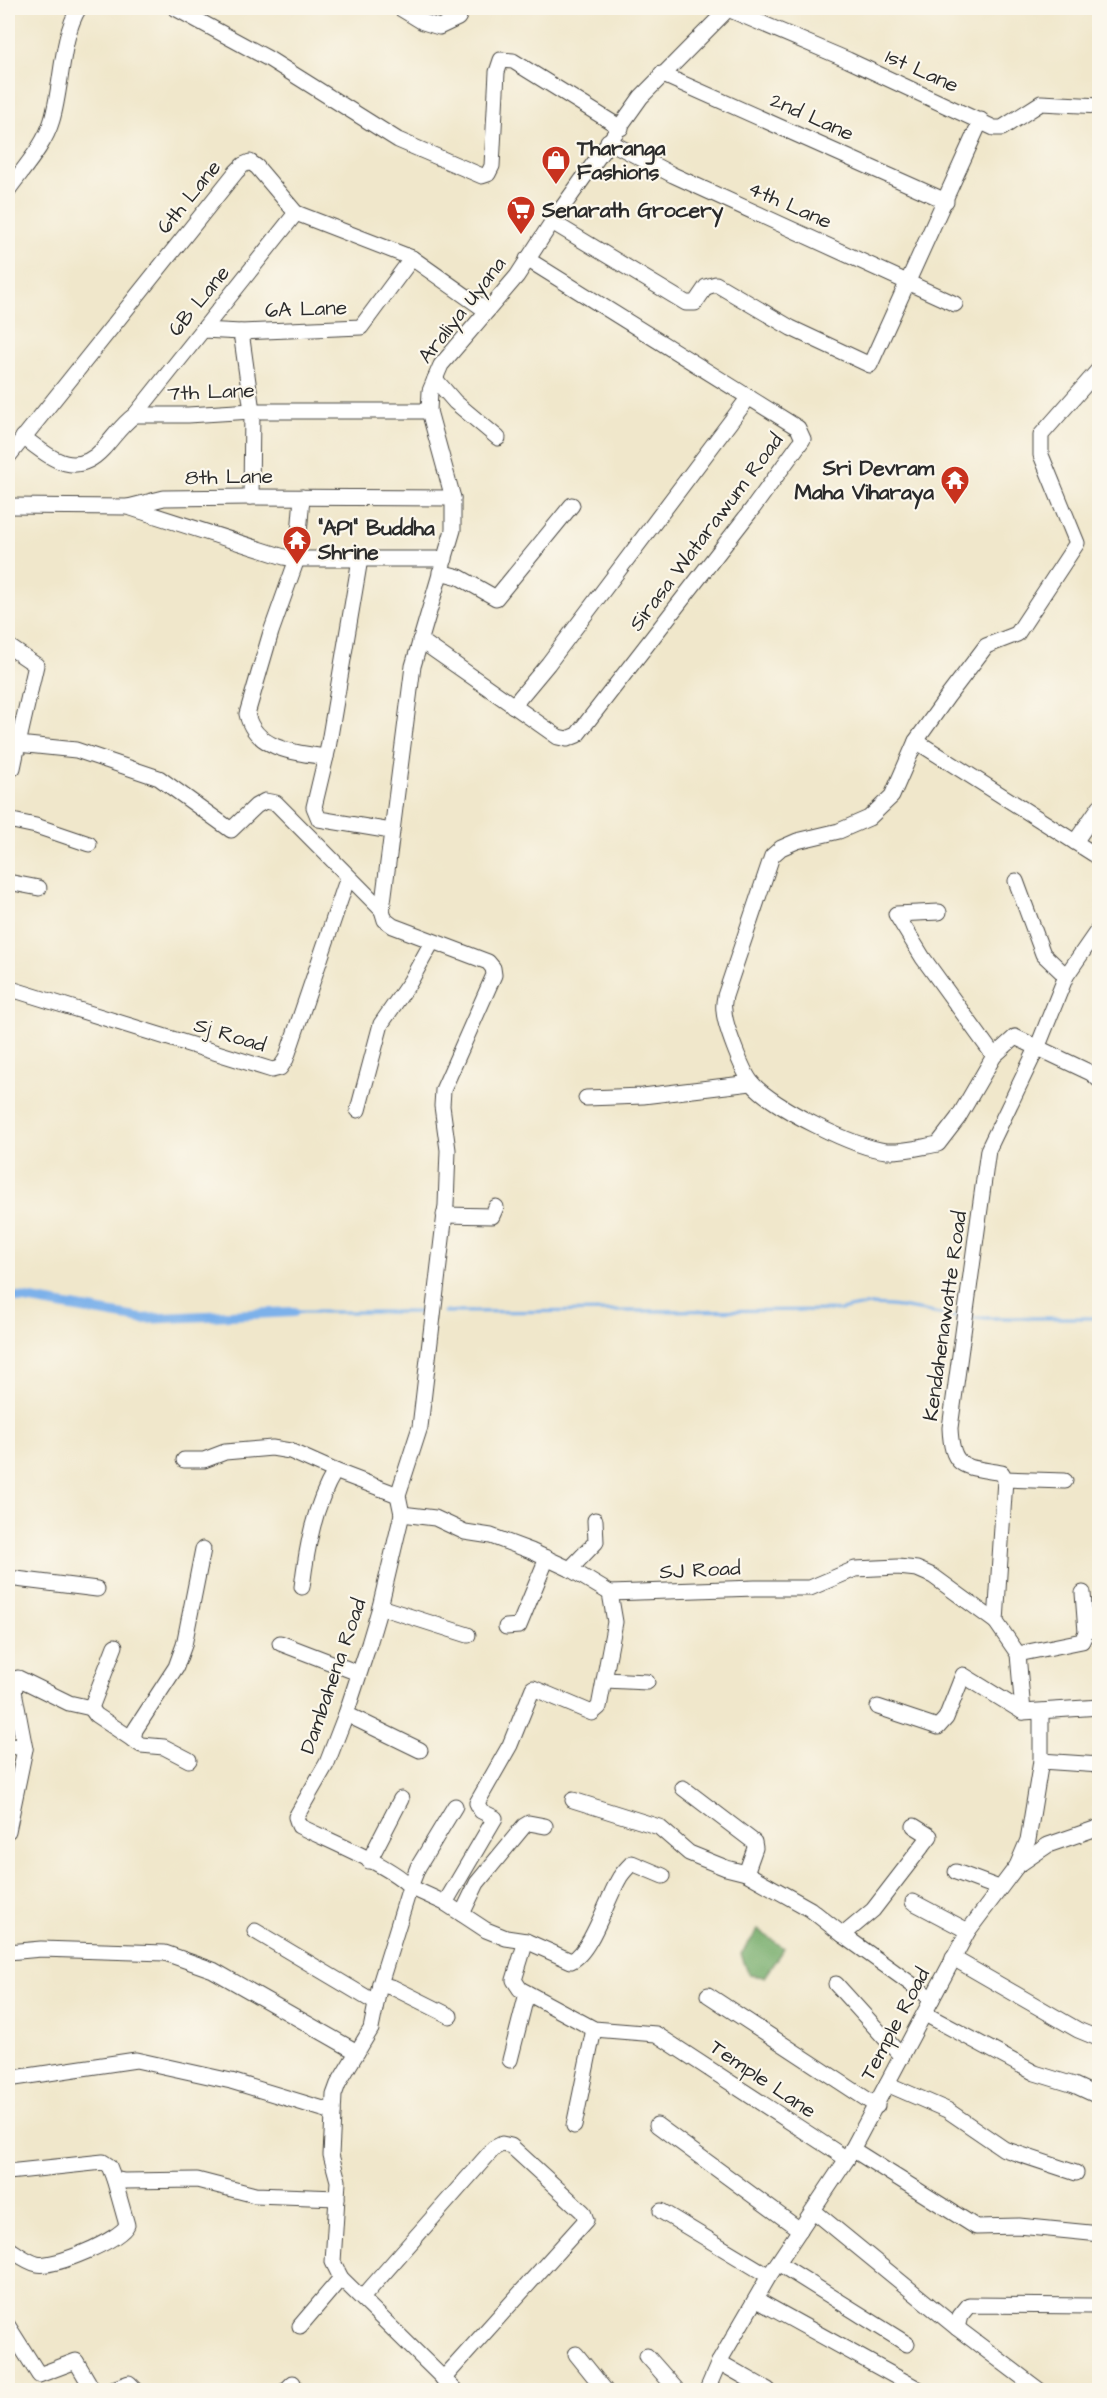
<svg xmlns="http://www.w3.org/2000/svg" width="1107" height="2398" viewBox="0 0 1107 2398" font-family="'Architects Daughter',sans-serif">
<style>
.forest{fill:#72aa67;stroke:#4e6a49;stroke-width:1.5}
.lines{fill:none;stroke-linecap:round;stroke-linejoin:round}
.stream{stroke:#7cb1ea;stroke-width:3}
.canal{stroke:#7cb1ea;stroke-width:10}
.minor-casing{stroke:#494743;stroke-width:17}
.minor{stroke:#fff;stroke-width:15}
.labels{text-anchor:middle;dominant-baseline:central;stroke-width:4.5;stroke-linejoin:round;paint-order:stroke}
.street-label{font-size:21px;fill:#2b2b2b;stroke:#fbf7ec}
.poi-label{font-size:21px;font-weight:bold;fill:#2b2b2b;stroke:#fbf7ec;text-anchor:start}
</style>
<rect width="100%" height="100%" fill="#fbf7ec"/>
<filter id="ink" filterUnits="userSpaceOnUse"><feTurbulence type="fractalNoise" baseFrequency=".0167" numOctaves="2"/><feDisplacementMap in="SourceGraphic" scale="12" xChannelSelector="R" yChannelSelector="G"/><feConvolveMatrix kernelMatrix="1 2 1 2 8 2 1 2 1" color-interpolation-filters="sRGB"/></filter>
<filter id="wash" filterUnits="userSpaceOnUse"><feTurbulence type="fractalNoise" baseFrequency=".008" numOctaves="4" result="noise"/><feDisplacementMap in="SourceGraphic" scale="24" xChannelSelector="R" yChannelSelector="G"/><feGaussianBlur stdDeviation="1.35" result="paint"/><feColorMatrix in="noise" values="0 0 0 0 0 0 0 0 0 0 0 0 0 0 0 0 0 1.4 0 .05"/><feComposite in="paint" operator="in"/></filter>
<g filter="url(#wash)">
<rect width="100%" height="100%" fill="#f0e7cb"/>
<!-- forest -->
<polygon class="forest" points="758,1930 784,1948 764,1977 749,1975 741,1954"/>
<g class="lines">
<!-- stream -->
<g class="stream">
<polyline points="294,1312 426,1312"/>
<path d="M444 1312 842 1310C877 1298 923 1312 958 1317"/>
<polyline points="972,1318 1100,1318"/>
</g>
<!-- canal -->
<polyline class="canal" points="8,1296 142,1319 294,1312"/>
</g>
</g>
<g filter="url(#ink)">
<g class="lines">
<!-- minor casing -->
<g class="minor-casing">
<g id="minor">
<polyline points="175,8 269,59 398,140 482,176 488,174 492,166 497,72 501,60 513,61 621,128"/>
<polyline points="400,8 423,22 439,27 458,18 463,8"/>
<polyline points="728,9 848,60 994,128 1002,128 1041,103 1100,106"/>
<polyline points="661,74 946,201"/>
<polyline points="608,141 673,175 955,304"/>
<path d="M8 190C23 169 45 145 52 120 62 87 61 36 79 8"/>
<polyline points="552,222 686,303 695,303 706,287 716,284 791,328 870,365 981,120"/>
<polyline points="203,330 241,332 361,327 412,258"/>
<polyline points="241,332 252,411 251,497"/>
<path d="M1100 368 1041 435V455L1077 543 1017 634 986 646 948 696 916 741 892 796 869 818 839 831 797 841 781 848 772 856 725 996C724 1001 723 1006 724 1010 724 1024 743 1073 752 1083 772 1107 857 1149 887 1151 904 1152 921 1147 938 1144L958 1118 994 1056 1015 1037 1091 1073 1100 1081"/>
<polyline points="435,379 455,402 498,438"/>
<polyline points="135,415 296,213"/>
<path d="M23 437C50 457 74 480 103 449 114 437 122 424 135 415H188L252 411H429"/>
<polyline points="8,457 236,172 243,165 250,162 257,167 296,213 412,258 487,311"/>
<path d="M302 497 297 559 271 632 247 714C255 750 296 753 326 757"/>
<polyline points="8,506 128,507 164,498 251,497 453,498"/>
<polyline points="128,507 284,557 297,559 445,559"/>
<polyline points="360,559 328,748 314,807 319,819 391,831"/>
<polyline points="440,572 459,577 496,598 572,505"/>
<polyline points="420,640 558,737 567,739 577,735 753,508 803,439 798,428 527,259"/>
<polyline points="8,646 36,665 18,744"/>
<polyline points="513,706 548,664 749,397"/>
<polyline points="916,741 1100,858"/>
<polyline points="13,768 18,744 76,750 159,778 231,830 256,806 265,801 276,803 382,910"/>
<polyline points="8,820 36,826 89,844"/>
<polyline points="1075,842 1100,806"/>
<polyline points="1016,881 1043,954 1066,976"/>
<polyline points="8,882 39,888"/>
<polyline points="939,912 896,914 923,958 994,1056"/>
<path d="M1100 927 1066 976 1038 1046 988 1150 950 1428C952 1471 965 1466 1002 1473L1005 1479 996 1622 1018 1654 1023 1712 1100 1707"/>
<polyline points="8,988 272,1070 280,1068 286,1059 348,877"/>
<polyline points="586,1098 643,1096 751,1083"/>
<polyline points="358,1110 381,1024 410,982 432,942"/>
<polyline points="444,1215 492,1216 496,1207"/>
<polyline points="184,1460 204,1460 225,1452 272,1448 290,1451 335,1471 398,1495"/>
<polyline points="1005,1479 1065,1481"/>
<polyline points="402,1514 435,1518 465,1532 491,1536 531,1551 570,1569 610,1593 755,1588 810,1588 855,1569 898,1567 917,1569 933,1576 996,1622"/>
<polyline points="570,1569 596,1542 595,1520"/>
<polyline points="8,1578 97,1589"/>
<path d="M302 1587C307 1547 314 1506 335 1471"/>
<polyline points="380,1607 468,1635"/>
<polyline points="506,1627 519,1626 547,1558"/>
<polyline points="280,1643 358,1673"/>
<polyline points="1018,1654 1082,1641 1086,1632 1083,1593"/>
<polyline points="605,1680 647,1682"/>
<polyline points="8,1690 14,1691 25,1749 8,1831"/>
<polyline points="14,1691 18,1678 69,1703 91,1708 115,1646"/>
<polyline points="878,1707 938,1727 946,1718 963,1675 1023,1712"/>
<polyline points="91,1708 96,1715 141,1745 164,1747 189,1760"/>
<polyline points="346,1714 420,1750"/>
<polyline points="133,1740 135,1730 176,1667 184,1645 203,1549"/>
<polyline points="8,1745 25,1749"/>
<polyline points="1041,1761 1100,1765"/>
<polyline points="683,1788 754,1842 755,1848 746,1873 810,1909 843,1935 932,1999"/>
<polyline points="573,1800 659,1827 689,1853 726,1868 746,1873"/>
<path d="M455 1806 418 1867 410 1887 445 1903 486 1930 506 1938 526 1941 571 1961C591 1953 608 1896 620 1877 623 1872 628 1867 632 1863L663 1876"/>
<polyline points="369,1861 401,1799"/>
<polyline points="1017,1866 1048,1845 1100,1827"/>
<polyline points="956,1872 999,1888"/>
<polyline points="913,1902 968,1931"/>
<polyline points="445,1903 495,1818 481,1811 477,1803 510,1745 533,1688 592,1713 599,1707 615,1622 610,1593"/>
<polyline points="462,1914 477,1883 524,1826 529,1823 545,1826"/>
<polyline points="255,1931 376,2003"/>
<polyline points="843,1935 873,1910 930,1836 914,1826"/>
<polyline points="526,1941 514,1980 520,1989 594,2029 656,2034 847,2159"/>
<polyline points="8,1952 41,1949 165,1953 213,1970 357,2052"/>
<polyline points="953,1958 1078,2030 1100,2039"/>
<polyline points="380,1984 394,1988 450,2016"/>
<polyline points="836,1984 902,2057"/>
<polyline points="708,1995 877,2106"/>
<polyline points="925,2014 1035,2073 1074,2085 1100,2097"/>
<polyline points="510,2060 527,1993"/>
<polyline points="8,2079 136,2060 231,2081 333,2112"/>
<polyline points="887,2084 947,2110 1004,2149 1076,2173"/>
<polyline points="657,2125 800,2230"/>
<polyline points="574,2126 594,2029"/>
<polyline points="852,2149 976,2227 1019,2226 1100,2234"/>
<polyline points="8,2172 103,2162 109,2166 114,2179 124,2181 197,2180 255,2195 337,2198"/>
<polyline points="661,2211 769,2276"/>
<polyline points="814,2211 957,2328 960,2316 969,2305 1094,2306"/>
<path d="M8 2248C16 2253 27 2262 37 2264 54 2268 120 2240 127 2225L114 2179"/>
<polyline points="778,2263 907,2344"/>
<polyline points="362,2298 494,2148 502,2144 511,2146 583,2212 586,2220 443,2379"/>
<polyline points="757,2300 920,2390"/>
<polyline points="8,2326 39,2375 76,2361 93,2390"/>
<polyline points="300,2326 341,2278"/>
<polyline points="957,2328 1039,2390"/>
<polyline points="576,2354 605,2390"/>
<polyline points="647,2356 677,2390"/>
<polyline points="719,2362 768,2390"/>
<polyline points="110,2390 129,2383 136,2390"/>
<polyline points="286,2390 293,2383"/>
<path d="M455 2390 341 2278 333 2262 338 2181 331 2155 334 2095 338 2084 371 2029 380 1984 410 1887C394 1867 325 1839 299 1826L296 1817 327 1763 346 1714 369 1644 380 1607 402 1514 398 1495 420 1427 446 1205 448 1150 442 1106 443 1090 494 975 493 968 488 962 393 926 385 920 382 910 413 666 453 530V498L429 411 430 391 435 379 441 365 517 276 552 222 641 97 729 8"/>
<polyline points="707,2390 719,2362 769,2276 847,2159 968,1931 1017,1866 1028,1840 1041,1761 1041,1712"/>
</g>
</g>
<!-- minor -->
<use href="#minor" class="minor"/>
</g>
</g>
<!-- icons -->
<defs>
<g id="shop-pin" transform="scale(1.5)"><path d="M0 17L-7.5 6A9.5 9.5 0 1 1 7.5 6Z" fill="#c8321e" stroke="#fbf7ec"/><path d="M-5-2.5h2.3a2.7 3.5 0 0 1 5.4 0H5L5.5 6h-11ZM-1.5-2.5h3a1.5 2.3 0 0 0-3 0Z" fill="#fff"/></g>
<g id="supermarket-pin" transform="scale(1.5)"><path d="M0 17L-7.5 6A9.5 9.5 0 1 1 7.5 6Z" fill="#c8321e" stroke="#fbf7ec"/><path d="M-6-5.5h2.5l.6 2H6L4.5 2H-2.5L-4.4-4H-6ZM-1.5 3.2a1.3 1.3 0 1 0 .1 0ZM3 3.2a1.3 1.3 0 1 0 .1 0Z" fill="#fff"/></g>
<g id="temple-pin" transform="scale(1.5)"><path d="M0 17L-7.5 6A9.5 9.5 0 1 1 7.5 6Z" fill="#c8321e" stroke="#fbf7ec"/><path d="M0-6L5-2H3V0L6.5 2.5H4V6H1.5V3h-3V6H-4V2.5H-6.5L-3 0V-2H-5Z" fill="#fff"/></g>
</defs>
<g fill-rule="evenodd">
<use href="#shop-pin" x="556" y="160"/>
<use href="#supermarket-pin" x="521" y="210"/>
<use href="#temple-pin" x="955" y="480"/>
<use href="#temple-pin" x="297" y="540"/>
</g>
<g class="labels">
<!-- street labels -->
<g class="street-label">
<text transform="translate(922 71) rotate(24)">1st Lane</text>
<text transform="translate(812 117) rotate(24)">2nd Lane</text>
<text transform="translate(189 197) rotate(-51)">6th Lane</text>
<text transform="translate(790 205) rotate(24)">4th Lane</text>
<text transform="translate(199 301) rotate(-51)">6B Lane</text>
<text transform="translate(306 309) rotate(-2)">6A Lane</text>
<text transform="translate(462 310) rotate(-52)">Araliya Uyana</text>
<text transform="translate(211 392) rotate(-2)">7th Lane</text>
<text transform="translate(229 477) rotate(-1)">8th Lane</text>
<text transform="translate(706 532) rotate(-53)">Sirasa Watarawum Road</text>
<text transform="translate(230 1035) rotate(17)">Sj Road</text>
<text transform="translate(945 1316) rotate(-82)">Kendahenawatte Road</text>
<text transform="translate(700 1570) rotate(-3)">SJ Road</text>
<text transform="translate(333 1676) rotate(-71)">Dambahena Road</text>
<text transform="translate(895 2024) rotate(-62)">Temple Road</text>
<text transform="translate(763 2079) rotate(34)">Temple Lane</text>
</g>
<!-- poi labels -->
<g class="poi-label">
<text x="577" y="148">Tharanga<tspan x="577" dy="24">Fashions</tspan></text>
<text x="542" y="210">Senarath Grocery</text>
<text x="934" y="468" text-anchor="end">Sri Devram<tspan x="934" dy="24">Maha Viharaya</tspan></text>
<text x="318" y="528">"API" Buddha<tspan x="318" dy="24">Shrine</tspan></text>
</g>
</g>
<!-- margin -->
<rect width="1107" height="2398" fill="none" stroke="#fbf7ec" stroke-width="30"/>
</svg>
